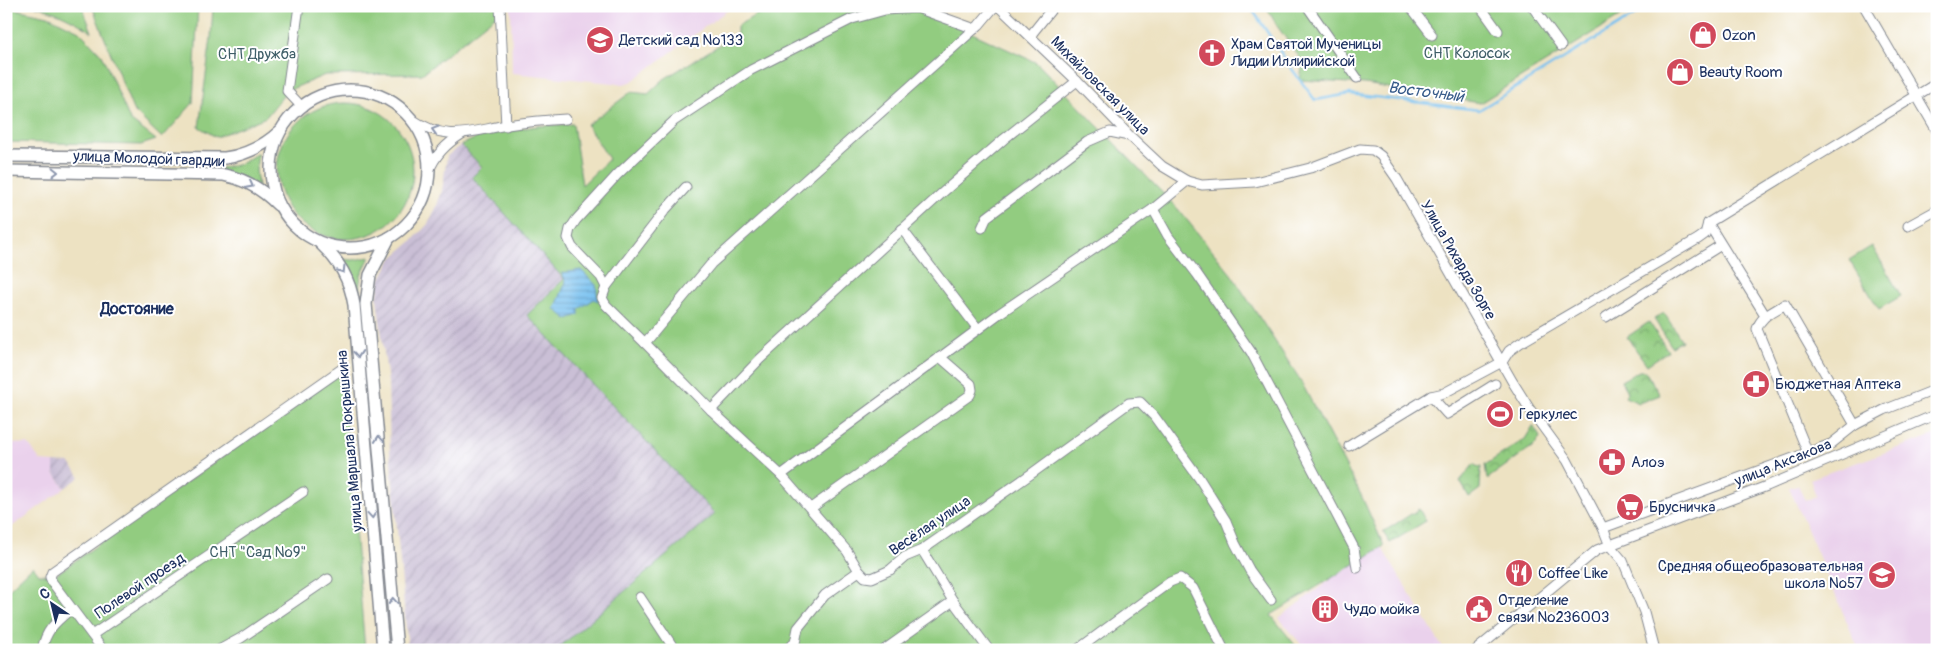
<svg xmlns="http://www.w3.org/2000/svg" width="1943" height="656" viewBox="0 0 1943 656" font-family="Pangolin,sans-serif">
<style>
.built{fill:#ead1ec}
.industrial{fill:url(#industrial-furrows)}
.green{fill:#92cc80;stroke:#567e6f}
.park{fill:url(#park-crowns);stroke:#567e6f}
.water{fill:url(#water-rules);stroke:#4a78a7}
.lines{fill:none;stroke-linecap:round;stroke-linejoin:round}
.stream{stroke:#78c1f0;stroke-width:2.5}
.minor-casing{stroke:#848890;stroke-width:11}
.major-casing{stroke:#848890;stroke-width:14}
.minor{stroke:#fff;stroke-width:9}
.major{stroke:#fff;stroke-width:11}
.oneway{stroke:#8d97ae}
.labels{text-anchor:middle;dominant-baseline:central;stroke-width:4;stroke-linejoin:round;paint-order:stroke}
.poi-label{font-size:15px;fill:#1b2f5e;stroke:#fff;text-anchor:start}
.park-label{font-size:15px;fill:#3f5e68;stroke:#fff}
.street-label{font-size:15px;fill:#1b2f5e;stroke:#fff}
.water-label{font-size:16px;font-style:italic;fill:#375b8a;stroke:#fff}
.neighbourhood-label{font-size:16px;font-weight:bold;fill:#1b2f5e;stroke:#fff}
</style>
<defs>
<pattern id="industrial-furrows" width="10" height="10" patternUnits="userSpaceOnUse" patternTransform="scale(1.25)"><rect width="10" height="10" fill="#cabfd6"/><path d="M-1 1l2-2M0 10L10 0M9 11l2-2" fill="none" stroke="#ada4ba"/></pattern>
<pattern id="park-crowns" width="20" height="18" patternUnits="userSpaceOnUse" patternTransform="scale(1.25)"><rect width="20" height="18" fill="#92cc80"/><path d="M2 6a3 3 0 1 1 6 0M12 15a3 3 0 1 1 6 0" fill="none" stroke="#76a66c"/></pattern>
<pattern id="water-rules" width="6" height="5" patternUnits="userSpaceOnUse" patternTransform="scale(1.25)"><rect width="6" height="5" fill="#78c1f0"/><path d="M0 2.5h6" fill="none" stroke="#629dc6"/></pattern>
</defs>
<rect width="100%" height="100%" fill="#fff"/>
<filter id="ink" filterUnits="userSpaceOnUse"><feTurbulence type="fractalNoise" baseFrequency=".02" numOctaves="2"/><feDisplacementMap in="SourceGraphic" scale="10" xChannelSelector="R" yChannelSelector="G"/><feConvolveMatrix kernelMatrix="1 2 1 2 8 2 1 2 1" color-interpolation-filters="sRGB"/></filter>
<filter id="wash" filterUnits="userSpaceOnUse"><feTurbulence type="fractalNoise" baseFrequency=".0096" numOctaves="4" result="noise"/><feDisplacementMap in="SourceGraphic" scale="20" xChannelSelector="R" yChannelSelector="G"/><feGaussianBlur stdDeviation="1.12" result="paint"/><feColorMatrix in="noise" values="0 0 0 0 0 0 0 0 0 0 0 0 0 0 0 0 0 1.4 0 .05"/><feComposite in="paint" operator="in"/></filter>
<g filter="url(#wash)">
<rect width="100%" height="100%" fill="#ede2c2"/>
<!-- built -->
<g class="built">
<polygon points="511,6 733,6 631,82 623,84 512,73"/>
<polygon points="1937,434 1937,650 1859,650 1789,487 1798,485 1805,501 1816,496 1810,479"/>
<polygon points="6,443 28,444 41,461 54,462 54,473 65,488 6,531"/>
<polygon points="1379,543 1444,650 1306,650 1279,618"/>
</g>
<!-- industrial -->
<g class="industrial">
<polygon points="461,145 482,168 473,177 564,279 527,315 715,514 556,650 408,650 390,451 388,382 377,299 380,280 392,258 412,241 428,224 436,208 442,191 447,156"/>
<polygon points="54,462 70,463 80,477 65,488 54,473"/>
</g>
<!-- green -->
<g class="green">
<path d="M36 6H82L92 32C74 20 57 12 36 6Z"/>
<polygon points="92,6 198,6 193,103 162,138 133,110"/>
<polygon points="213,6 500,6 500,12 422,74 325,75 287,91 266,117 216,137 199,127 211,38"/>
<polygon points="771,6 914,6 1037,63 1178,209 1231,274 1299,378 1361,495 1384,546 1271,615 1299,650 556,650 715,514 527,315 564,279 472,177 482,167 461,145 483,135 537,126 573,124 582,185 609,159 587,125 631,92 648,94 664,79 737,34 737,26"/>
<polygon points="1266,6 1637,6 1480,103 1365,84 1300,80 1303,62 1277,26"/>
<polygon points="6,7 48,16 79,31 102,55 130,120 156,140 141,145 6,142"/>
<circle cx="345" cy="171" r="68"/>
<polygon points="258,153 256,170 258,187 221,172 221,168 240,164"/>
<polygon points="1872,246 1901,296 1879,309 1849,260"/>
<polygon points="370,257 361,275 358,297 355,297 337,259 353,260"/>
<polygon points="342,372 365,650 6,650 6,597 9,594 7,591 33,566 39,574 55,575"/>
</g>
<!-- park -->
<g class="park">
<polygon points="1664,313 1682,341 1672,347 1654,319"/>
<polygon points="1649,322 1668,351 1647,365 1627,337"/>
<polygon points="1639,371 1645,371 1660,395 1639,403 1625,397 1627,392 1621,381"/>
<polygon points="1533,426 1540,437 1536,444 1487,479 1485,465 1525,439"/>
<polygon points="1474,464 1476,466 1481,467 1480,489 1469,497 1460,481"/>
<polygon points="1419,509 1426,521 1390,543 1383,532"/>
</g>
<!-- water -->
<polygon class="water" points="581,270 596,285 598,301 594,299 579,309 579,315 567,319 555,309 566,282 562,273"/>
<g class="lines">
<!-- stream -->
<polyline class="stream" points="1250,6 1289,65 1315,100 1350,94 1479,110 1650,6"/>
</g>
</g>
<g filter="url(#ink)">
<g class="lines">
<!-- minor casing -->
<g class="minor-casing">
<g id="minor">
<polyline points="299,6 287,91 302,107"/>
<polyline points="500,6 506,126"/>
<polyline points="998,6 1077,81 1130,136 1162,166 1187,181 1202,185 1255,182 1310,168 1360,149 1373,150 1381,156 1397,179 1512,381 1529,408 1567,460 1603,528 1610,546 1623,561 1644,612 1654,650"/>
<polyline points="1307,6 1357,78"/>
<polyline points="1410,6 1432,35"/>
<polyline points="1480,6 1498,31"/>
<polyline points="1532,6 1561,46"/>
<polyline points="1864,6 1937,131"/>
<polyline points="975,29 917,8 885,10 852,19 751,70 674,121 617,175 576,220 570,229 568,238 572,247 601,277 606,287 602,298 606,305 645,343 711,410 781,475 847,551 859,571 865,577 872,578 890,570 905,557 922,550 1031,474 1129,403 1140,402 1154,416 1199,478 1226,521 1235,543 1250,571 1271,600"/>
<polyline points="1030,36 1054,6"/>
<path d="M410 118C447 143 467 132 507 125 526 122 546 120 566 119"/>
<path d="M428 173C435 155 446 144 462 134"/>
<polyline points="1153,209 1168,236 1197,274 1251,352 1354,548 1357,568"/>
<polyline points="1708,223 1765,315"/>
<polyline points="1908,226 1937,210"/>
<polyline points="982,228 987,217 1087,142 1110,132 1129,136"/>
<polyline points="902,229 978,329"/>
<polyline points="606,287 666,209 686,187"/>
<polyline points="1606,317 1721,245"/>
<polyline points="645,343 711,264 979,25 995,6"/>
<polyline points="1431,396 1447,414 1495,384"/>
<polyline points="711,410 760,359 941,194 1004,139 1077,81"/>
<polyline points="1349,446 1431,396 1444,393 1502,362 1509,351 1520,343 1698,239 1705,234 1708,223 1937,83"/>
<path d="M1808 453 1757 329C1761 315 1774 312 1785 304L1855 425"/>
<polyline points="781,475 1000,313 1153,209 1187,181"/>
<polyline points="811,508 970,395 972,390 971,384 940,357"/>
<polyline points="1603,528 1831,444 1855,425 1884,410 1937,389"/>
<polyline points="922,550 953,601 989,650"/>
<polyline points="640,597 675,650"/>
<polyline points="92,635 303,492"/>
<path d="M42 650C46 629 56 622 71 609"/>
<polyline points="103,650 52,582 50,577 52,572 343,368"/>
<polyline points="219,650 241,638 328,579"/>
<polyline points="785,650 795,643 798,628 825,595 859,571"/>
<polyline points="884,650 953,601"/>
<polyline points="1077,650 1170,582 1180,578 1193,588 1224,650"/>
<polyline points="1476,650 1597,550 1767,486 1937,414"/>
</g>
</g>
<!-- major casing -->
<g class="major-casing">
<g id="major">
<circle cx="350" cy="169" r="79"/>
<path d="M6 156 225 158C245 155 265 145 280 131"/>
<path d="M6 171 224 175C245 179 263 190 278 205"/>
<polyline points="389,238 370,275 366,304 397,650"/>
<path d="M320 243C339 261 350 279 354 305L383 650"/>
</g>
</g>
<!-- minor -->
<use href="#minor" class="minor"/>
<!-- major -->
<use href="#major" class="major"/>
</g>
<!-- one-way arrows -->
<defs><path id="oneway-chevron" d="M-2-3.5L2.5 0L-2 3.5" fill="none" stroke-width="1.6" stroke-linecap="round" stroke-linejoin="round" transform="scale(1.25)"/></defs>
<g class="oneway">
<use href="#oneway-chevron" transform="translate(435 130) rotate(-163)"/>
<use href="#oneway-chevron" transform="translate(55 172) rotate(1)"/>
<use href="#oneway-chevron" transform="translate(250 185) rotate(28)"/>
<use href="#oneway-chevron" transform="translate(342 270) rotate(58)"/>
<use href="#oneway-chevron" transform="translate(358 354) rotate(85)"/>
<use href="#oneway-chevron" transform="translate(379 439) rotate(-95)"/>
<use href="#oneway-chevron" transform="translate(372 515) rotate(85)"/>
<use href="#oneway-chevron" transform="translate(393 601) rotate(-95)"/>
</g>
</g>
<!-- icons -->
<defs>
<g id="shop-disc" transform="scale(1.4375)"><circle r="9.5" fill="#d1495b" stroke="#fff"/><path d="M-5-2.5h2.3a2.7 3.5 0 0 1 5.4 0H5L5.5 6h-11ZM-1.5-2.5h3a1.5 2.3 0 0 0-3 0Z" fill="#fff"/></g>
<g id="school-disc" transform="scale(1.4375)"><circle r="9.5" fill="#d1495b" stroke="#fff"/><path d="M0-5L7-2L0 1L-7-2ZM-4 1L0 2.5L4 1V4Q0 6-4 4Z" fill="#fff"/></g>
<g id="church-disc" transform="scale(1.4375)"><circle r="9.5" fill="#d1495b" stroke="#fff"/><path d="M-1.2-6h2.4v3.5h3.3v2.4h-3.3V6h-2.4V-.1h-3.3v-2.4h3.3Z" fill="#fff"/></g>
<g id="pharmacy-disc" transform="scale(1.4375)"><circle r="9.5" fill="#d1495b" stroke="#fff"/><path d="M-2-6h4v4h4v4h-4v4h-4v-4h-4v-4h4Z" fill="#fff"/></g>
<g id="stadium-disc" transform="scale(1.4375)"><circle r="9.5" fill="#d1495b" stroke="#fff"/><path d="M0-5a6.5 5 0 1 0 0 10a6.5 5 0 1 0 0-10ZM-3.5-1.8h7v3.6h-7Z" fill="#fff"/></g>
<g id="supermarket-disc" transform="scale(1.4375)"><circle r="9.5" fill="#d1495b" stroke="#fff"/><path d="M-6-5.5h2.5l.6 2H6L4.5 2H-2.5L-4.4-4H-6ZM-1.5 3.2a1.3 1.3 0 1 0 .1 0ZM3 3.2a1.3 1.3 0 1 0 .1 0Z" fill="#fff"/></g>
<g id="restaurant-disc" transform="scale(1.4375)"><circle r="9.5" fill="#d1495b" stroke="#fff"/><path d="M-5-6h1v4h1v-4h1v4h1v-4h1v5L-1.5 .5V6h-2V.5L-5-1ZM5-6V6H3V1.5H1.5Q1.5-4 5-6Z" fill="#fff"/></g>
<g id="building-disc" transform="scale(1.4375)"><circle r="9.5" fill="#d1495b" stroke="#fff"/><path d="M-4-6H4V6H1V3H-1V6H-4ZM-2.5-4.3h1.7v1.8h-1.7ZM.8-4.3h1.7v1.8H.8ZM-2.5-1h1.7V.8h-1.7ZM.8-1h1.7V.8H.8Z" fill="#fff"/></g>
<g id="civic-disc" transform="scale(1.4375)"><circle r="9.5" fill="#d1495b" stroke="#fff"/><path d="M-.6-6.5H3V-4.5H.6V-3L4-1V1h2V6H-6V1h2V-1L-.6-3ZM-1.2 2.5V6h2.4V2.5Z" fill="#fff"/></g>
</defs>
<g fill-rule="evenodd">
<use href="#shop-disc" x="1703" y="35"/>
<use href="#school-disc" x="600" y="40"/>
<use href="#church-disc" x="1212" y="53"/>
<use href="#shop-disc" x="1680" y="72"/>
<use href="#pharmacy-disc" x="1756" y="384"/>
<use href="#stadium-disc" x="1500" y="414"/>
<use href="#pharmacy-disc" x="1612" y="462"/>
<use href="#supermarket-disc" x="1630" y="507"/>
<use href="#restaurant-disc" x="1519" y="573"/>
<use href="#school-disc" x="1882" y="575"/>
<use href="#building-disc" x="1325" y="609"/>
<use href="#civic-disc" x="1479" y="609"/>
</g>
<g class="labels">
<!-- poi labels -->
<g class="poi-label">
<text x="1722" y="35">Ozon</text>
<text x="619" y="40">Детский сад №133</text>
<text x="1231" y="44">Храм Святой Мученицы<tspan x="1231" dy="17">Лидии Иллирийской</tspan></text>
<text x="1699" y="72">Beauty Room</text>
<text x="1775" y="384">Бюджетная Аптека</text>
<text x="1519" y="414">Геркулес</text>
<text x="1631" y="462">Алоэ</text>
<text x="1649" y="507">Брусничка</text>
<text x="1863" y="566" text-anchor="end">Средняя общеобразовательная<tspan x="1863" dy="17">школа №57</tspan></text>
<text x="1538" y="573">Coffee Like</text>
<text x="1498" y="600">Отделение<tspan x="1498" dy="17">связи №236003</tspan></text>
<text x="1344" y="609">Чудо мойка</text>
</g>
<!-- park labels -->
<g class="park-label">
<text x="1467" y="53">СНТ Колосок</text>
<text x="257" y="54">СНТ Дружба</text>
<text x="258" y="552">СНТ "Сад №9"</text>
</g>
<!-- street labels -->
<g class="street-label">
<text transform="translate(1100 86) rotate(45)">Михайловская улица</text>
<text transform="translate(149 159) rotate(2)">улица Молодой гвардии</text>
<text transform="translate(1458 260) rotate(60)">Улица Рихарда Зорге</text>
<text transform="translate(350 441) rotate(-95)">улица Маршала Покрышкина</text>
<text transform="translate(1783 463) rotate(-22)">улица Аксакова</text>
<text transform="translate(930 526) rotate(-34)">Весёлая улица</text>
<text transform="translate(140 586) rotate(-34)">Полевой проезд</text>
</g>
<!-- water labels -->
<g class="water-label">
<text transform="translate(1426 92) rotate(7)">Восточный</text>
</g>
<!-- neighbourhood labels -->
<g class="neighbourhood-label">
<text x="137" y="309">Достояние</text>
</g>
</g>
<!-- margin -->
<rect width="1943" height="656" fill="none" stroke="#fff" stroke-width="25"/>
<!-- north arrow -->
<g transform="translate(52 604) rotate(325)" stroke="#ffffff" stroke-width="4" paint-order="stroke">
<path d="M0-4L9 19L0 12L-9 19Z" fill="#1b2f5e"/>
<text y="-8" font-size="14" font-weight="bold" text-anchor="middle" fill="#1b2f5e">С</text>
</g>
</svg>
